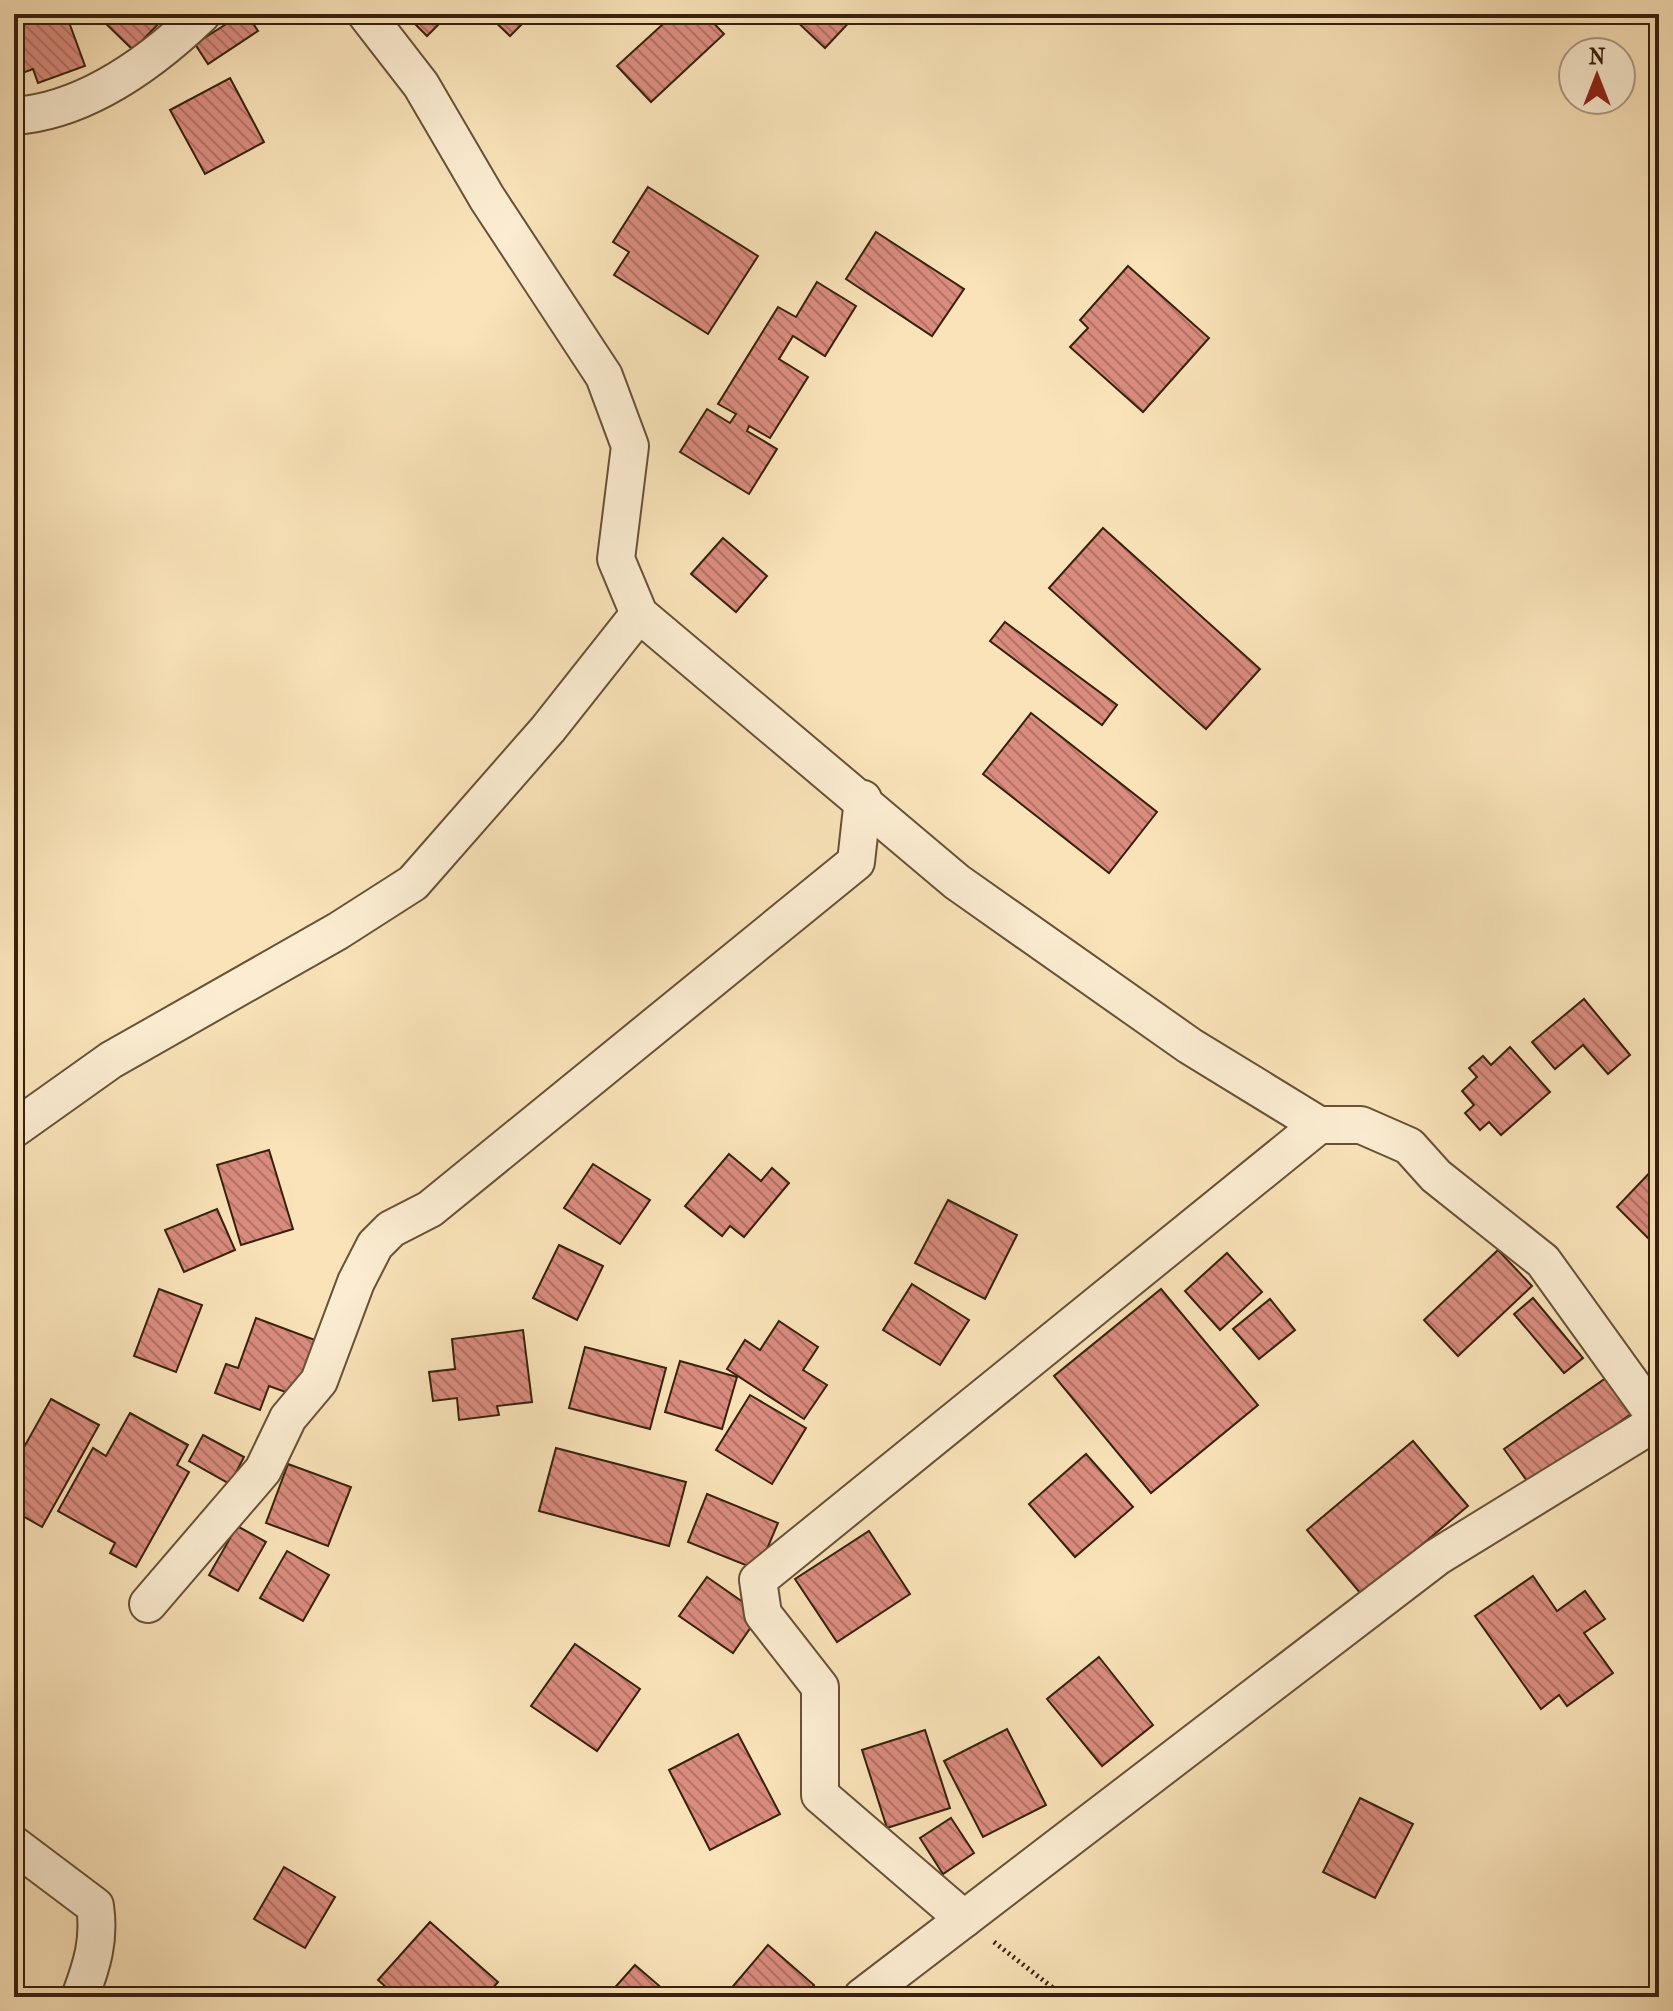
<svg xmlns="http://www.w3.org/2000/svg" width="1673" height="2011" viewBox="0 0 1673 2011" font-family="'IM FELL French Canon',serif">
<style>
.building{fill:url(#building-back-hatch);stroke:#37200c;stroke-width:2}
.lines{fill:none;stroke-linecap:round;stroke-linejoin:round}
.street-casing{stroke:#685137;stroke-width:40}
.path{stroke:#37200c;stroke-width:5;stroke-dasharray:2 4;stroke-linecap:butt}
.street{stroke:#fcedd2;stroke-width:36}
</style>
<defs>
<pattern id="building-back-hatch" width="6" height="6" patternUnits="userSpaceOnUse" patternTransform="scale(2)"><rect width="6" height="6" fill="#da8c7f"/><path d="M-1 5l2 2M0 0l6 6M5-1l2 2" fill="none" stroke="#b27266"/></pattern>
</defs>
<rect width="100%" height="100%" fill="#fae3b9"/>
<filter id="stains"><feTurbulence type="fractalNoise" baseFrequency=".0025" numOctaves="4"/><feColorMatrix values="0 0 0 0 .2 0 0 0 0 .09 0 0 0 0 .02 0 0 0 .5 -.17"/></filter>
<radialGradient id="worn" r=".72"><stop offset=".6" stop-color="#630" stop-opacity="0"/><stop offset="1" stop-color="#630" stop-opacity=".3"/></radialGradient>
<!-- building -->
<g class="building">
<polygon points="14,14 66,14 85,66 38,83 33,69 14,76"/>
<polygon points="96,14 168,14 133,50"/>
<polygon points="242,14 247,14 258,31 208,64 195,44"/>
<polygon points="405,14 438,14 443,20 427,36"/>
<polygon points="487,14 532,14 510,36"/>
<polygon points="674,14 705,14 724,34 651,102 617,66"/>
<polygon points="789,14 857,14 825,48"/>
<polygon points="230,78 264,142 205,174 170,110"/>
<polygon points="648,187 758,256 708,334 614,275 629,252 613,242"/>
<polygon points="876,232 964,289 932,336 846,279"/>
<polygon points="1128,266 1209,338 1143,412 1070,347 1088,328 1080,320"/>
<polygon points="817,282 856,306 825,356 793,336 779,359 808,377 770,438 749,426 747,431 777,449 749,494 680,452 707,409 730,423 736,414 718,404 778,307 796,317"/>
<polygon points="1103,528 1260,669 1206,729 1049,588"/>
<polygon points="723,538 767,576 736,612 691,574"/>
<polygon points="1005,622 1117,705 1102,725 990,641"/>
<polygon points="1031,713 1157,812 1109,873 983,774"/>
<polygon points="1584,999 1630,1055 1608,1074 1583,1045 1555,1069 1532,1042"/>
<polygon points="1510,1047 1550,1092 1501,1135 1489,1122 1480,1130 1465,1113 1474,1105 1462,1091 1477,1077 1469,1068 1483,1056 1491,1065"/>
<polygon points="269,1150 293,1229 241,1245 217,1165"/>
<polygon points="729,1154 761,1181 772,1168 789,1183 744,1237 730,1226 722,1236 685,1206"/>
<polygon points="593,1164 650,1200 620,1244 564,1208"/>
<polygon points="1657,1165 1659,1167 1659,1249 1617,1207"/>
<polygon points="948,1200 1017,1235 985,1299 915,1263"/>
<polygon points="217,1209 235,1250 184,1272 165,1230"/>
<polygon points="559,1245 603,1266 577,1320 533,1298"/>
<polygon points="1498,1250 1532,1286 1458,1356 1424,1320"/>
<polygon points="1227,1253 1262,1292 1220,1330 1185,1291"/>
<polygon points="912,1284 969,1320 940,1365 883,1330"/>
<polygon points="159,1289 202,1305 176,1372 134,1356"/>
<polygon points="1161,1289 1258,1405 1151,1493 1054,1376"/>
<polygon points="1533,1298 1583,1358 1564,1373 1514,1314"/>
<polygon points="1270,1299 1295,1330 1259,1359 1233,1329"/>
<polygon points="256,1318 315,1340 294,1395 269,1386 260,1410 215,1393 226,1364 238,1368"/>
<polygon points="779,1321 818,1347 803,1370 827,1385 804,1419 727,1369 745,1340 760,1350"/>
<polygon points="523,1330 532,1402 497,1406 499,1415 459,1420 457,1398 433,1401 429,1372 455,1369 452,1339"/>
<polygon points="585,1347 666,1368 650,1429 569,1408"/>
<polygon points="680,1361 737,1377 722,1429 665,1412"/>
<polygon points="1606,1378 1631,1414 1530,1485 1504,1449"/>
<polygon points="750,1395 806,1428 772,1484 716,1450"/>
<polygon points="51,1399 99,1425 42,1527 14,1511 14,1465"/>
<polygon points="130,1413 188,1445 177,1465 189,1472 136,1567 110,1553 115,1543 58,1511 93,1448 106,1456"/>
<polygon points="203,1435 244,1457 230,1484 189,1461"/>
<polygon points="1413,1441 1468,1506 1362,1595 1307,1530"/>
<polygon points="556,1448 686,1482 669,1546 539,1511"/>
<polygon points="1086,1454 1133,1507 1075,1557 1029,1504"/>
<polygon points="288,1464 351,1487 328,1546 266,1523"/>
<polygon points="707,1494 778,1523 758,1570 688,1542"/>
<polygon points="237,1526 266,1542 238,1591 209,1575"/>
<polygon points="869,1531 910,1594 837,1642 795,1579"/>
<polygon points="287,1551 329,1575 303,1621 260,1598"/>
<polygon points="1533,1576 1557,1611 1585,1591 1605,1619 1584,1633 1613,1673 1567,1706 1559,1695 1541,1709 1475,1616"/>
<polygon points="707,1577 760,1614 733,1653 679,1616"/>
<polygon points="575,1644 640,1689 597,1751 531,1706"/>
<polygon points="1099,1657 1153,1725 1102,1766 1047,1699"/>
<polygon points="1007,1729 1046,1805 983,1837 944,1761"/>
<polygon points="925,1730 950,1808 887,1828 862,1750"/>
<polygon points="738,1734 780,1814 710,1850 669,1770"/>
<polygon points="1360,1798 1413,1824 1375,1898 1323,1872"/>
<polygon points="951,1818 974,1853 943,1874 920,1838"/>
<polygon points="284,1867 335,1897 305,1948 254,1919"/>
<polygon points="430,1922 498,1982 485,1997 397,1997 378,1980"/>
<polygon points="768,1945 814,1985 804,1997 736,1997 729,1991"/>
<polygon points="635,1965 664,1990 658,1997 613,1997 609,1994"/>
<polygon points="14,1983 26,1997 14,1997"/>
</g>
<g class="lines">
<!-- street casing -->
<g class="street-casing">
<g id="street">
<polyline points="366,14 421,85 487,198 604,376 630,446 616,559 639,614 957,882 1190,1046 1319,1125 1361,1125 1409,1146 1436,1176 1543,1261 1659,1422"/>
<path d="M14 116C86 111 151 63 202 14"/>
<polyline points="14,1129 111,1060 338,931 413,883 548,729 639,614"/>
<polyline points="148,1604 263,1470 288,1418 319,1381 356,1282 375,1245 391,1229 430,1209 856,862 863,799"/>
<path d="M14 1845 95 1906C100 1940 92 1965 80 1997"/>
<polyline points="964,1919 820,1795 820,1687 763,1614 758,1580 1319,1125"/>
<polyline points="862,1997 1437,1557 1658,1421"/>
</g>
</g>
<!-- path -->
<polyline class="path" points="994,1942 1053,1988 1056,1997"/>
<!-- street -->
<use href="#street" class="street"/>
</g>
<!-- margin -->
<rect width="1673" height="2011" fill="none" stroke="#fae3b9" stroke-width="48"/>
<rect x="16" y="16" width="1641" height="1979" fill="none" stroke="#37200c" stroke-width="4"/>
<rect x="24" y="24" width="1625" height="1963" fill="none" stroke="#37200c" stroke-width="2"/>
<!-- north arrow -->
<g transform="translate(1597 76)"><circle r="38" fill="#fcedd2" stroke="#ad9b83" stroke-width="2"/>
<path d="M0-6L14 30L0 20L-14 30Z" fill="#8f2418"/>
<text y="-12" font-size="22" font-weight="bold" text-anchor="middle" fill="#37200c">N</text>
</g>
<rect width="100%" height="100%" filter="url(#stains)"/>
<rect width="100%" height="100%" fill="url(#worn)"/>
</svg>
